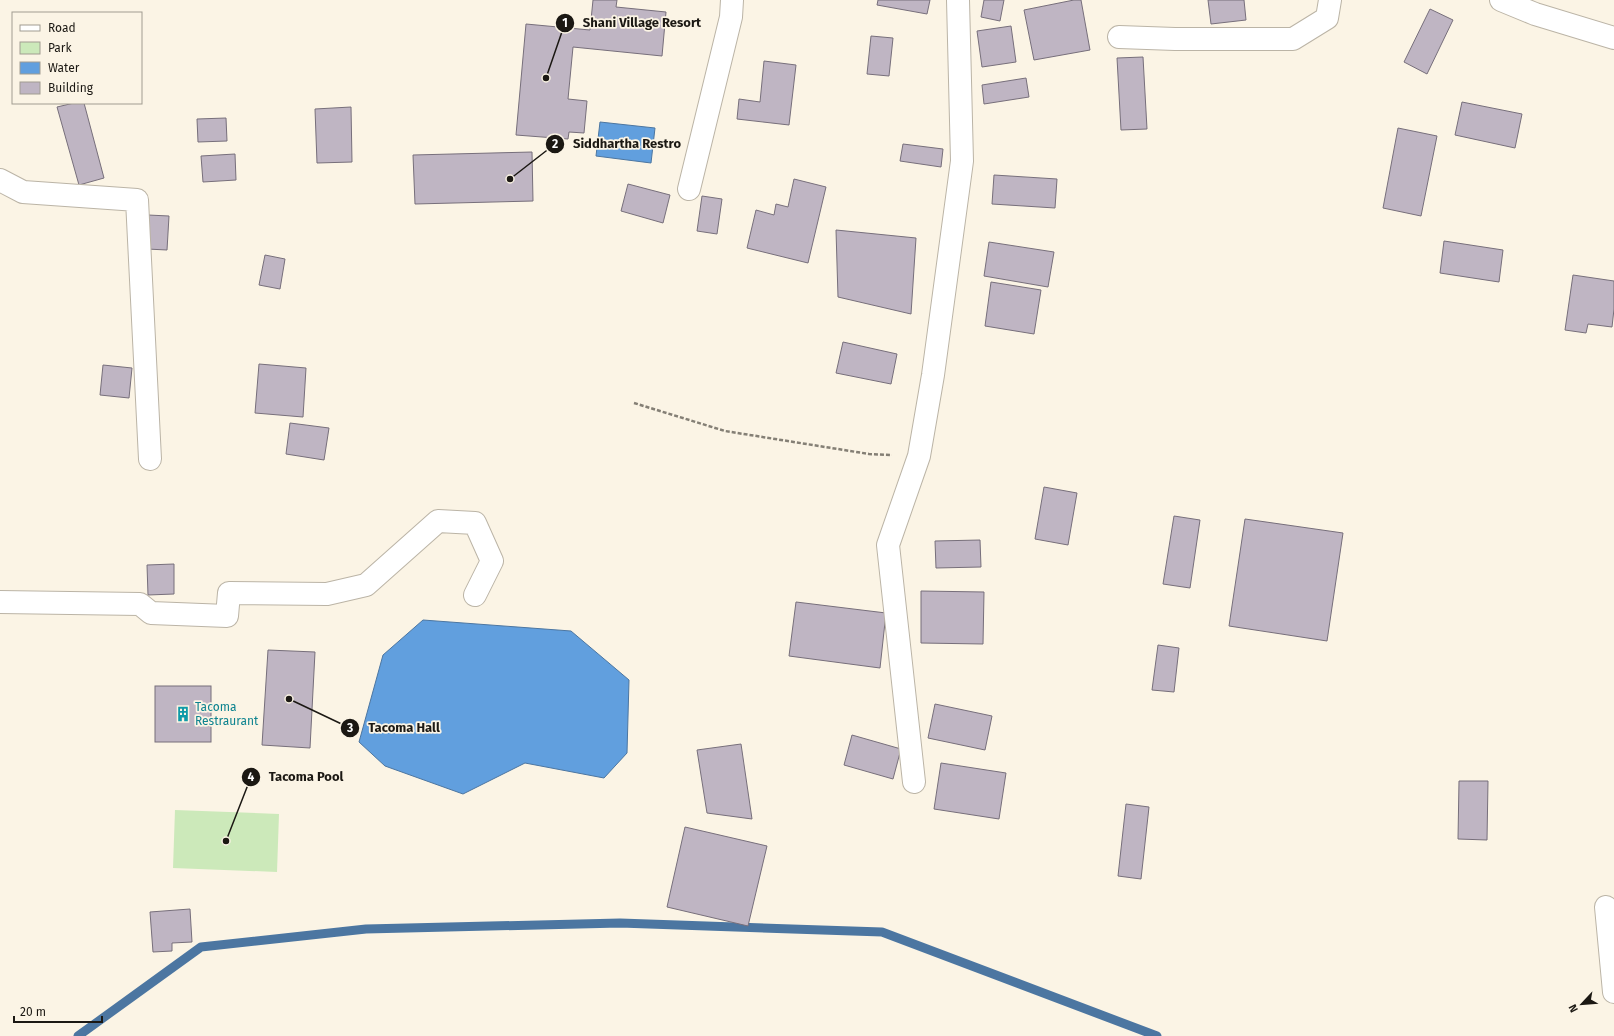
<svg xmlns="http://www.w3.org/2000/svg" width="1614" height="1036" viewBox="0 0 1614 1036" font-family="'Fira Sans',sans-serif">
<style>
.green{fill:#cce9ba}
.water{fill:#619fde;stroke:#4c76a1}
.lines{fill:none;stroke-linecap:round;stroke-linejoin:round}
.stream{stroke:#4c76a1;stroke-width:9}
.building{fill:#bfb5c3;stroke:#776f7b}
.street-casing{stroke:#bbb4a6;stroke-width:24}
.path{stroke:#847f75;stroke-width:2.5;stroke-dasharray:4 2;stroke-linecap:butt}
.street{stroke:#fff;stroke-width:22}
.labels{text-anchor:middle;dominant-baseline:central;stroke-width:3.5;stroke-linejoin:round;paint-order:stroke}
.culture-label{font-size:12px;fill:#0d838f;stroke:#fbf4e5;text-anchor:start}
.leader{fill:none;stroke:#1b1813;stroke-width:1.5}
.callout-dot{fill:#1b1813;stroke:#fbf4e5;stroke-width:1.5}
.mark-label{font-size:12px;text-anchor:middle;font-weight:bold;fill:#fff}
.callout-label{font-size:13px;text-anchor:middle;font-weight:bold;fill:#1b1813;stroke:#fbf4e5;stroke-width:3.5;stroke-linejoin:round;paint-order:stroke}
</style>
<rect width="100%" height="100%" fill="#fbf4e5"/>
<!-- green -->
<polygon class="green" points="175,810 279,814 277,872 173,868"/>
<!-- water -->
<g class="water">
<polygon points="600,122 655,128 651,163 596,156"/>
<polygon points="423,620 571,631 629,680 627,753 604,778 525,763 463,794 385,766 359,742 383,655"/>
</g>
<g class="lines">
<!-- stream -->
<polyline class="stream" points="78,1036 201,947 366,929 620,923 882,932 1157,1036"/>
</g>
<!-- building -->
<g class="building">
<polygon points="593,0 617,0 616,7 666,12 662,56 573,47 568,99 587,101 584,133 569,132 568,139 516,135 526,24 590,30"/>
<polygon points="878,0 930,0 927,14 877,5"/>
<polygon points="984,0 1004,0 1000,21 981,17"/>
<polygon points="1074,0 1081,0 1090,50 1034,60 1024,10"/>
<polygon points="1208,0 1244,0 1246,20 1211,24"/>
<polygon points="1430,9 1453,20 1427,74 1404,62"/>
<polygon points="1011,26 1016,62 982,67 977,31"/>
<polygon points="871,36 893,38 889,76 867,74"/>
<polygon points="1143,57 1147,129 1121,130 1117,58"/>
<polygon points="764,61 796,65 789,125 737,119 739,99 760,102"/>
<polygon points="1026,78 1029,97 984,104 982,85"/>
<polygon points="1462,102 1522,114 1515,148 1455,135"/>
<polygon points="74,103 84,103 104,178 79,185 57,107"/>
<polygon points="351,107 352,162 317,163 315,109"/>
<polygon points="226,118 227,141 198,142 197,119"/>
<polygon points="1398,128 1437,136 1421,216 1383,208"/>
<polygon points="903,144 943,149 941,167 900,161"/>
<polygon points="532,152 533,201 415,204 413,155"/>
<polygon points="235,154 236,180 203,182 201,156"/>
<polygon points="994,175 1057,179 1055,208 992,204"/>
<polygon points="794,179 826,187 808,263 747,248 756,210 774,215 776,204 788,207"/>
<polygon points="628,184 670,195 663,223 621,211"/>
<polygon points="702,196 722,199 717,234 697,231"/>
<polygon points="148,215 169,216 167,250 147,249"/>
<polygon points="836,230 916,238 911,314 838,297"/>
<polygon points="1444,241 1503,250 1499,282 1440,273"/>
<polygon points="989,242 1054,252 1048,287 984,276"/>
<polygon points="265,255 285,259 280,289 259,285"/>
<polygon points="1573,275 1614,281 1614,309 1612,327 1588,324 1586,333 1565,330"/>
<polygon points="991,282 1041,290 1034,334 985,326"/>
<polygon points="843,342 897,354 891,384 836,373"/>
<polygon points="259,364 306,368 303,417 255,413"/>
<polygon points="103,365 132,368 129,398 100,395"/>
<polygon points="290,423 329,428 324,460 286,454"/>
<polygon points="1044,487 1077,493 1068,545 1035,539"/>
<polygon points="1174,516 1200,520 1190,588 1163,584"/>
<polygon points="1245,519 1343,533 1327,641 1229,626"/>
<polygon points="980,540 981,567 936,568 935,541"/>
<polygon points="174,564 174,594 148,595 147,565"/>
<polygon points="921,591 984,592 983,644 921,643"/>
<polygon points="796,602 886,613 880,668 789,656"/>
<polygon points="1158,645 1179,648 1174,692 1152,690"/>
<polygon points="268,650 315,652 310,748 262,745"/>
<rect x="155" y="686" width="56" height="56"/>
<polygon points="935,704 992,716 985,750 928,738"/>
<polygon points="852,735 901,749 893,779 844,765"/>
<polygon points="741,744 752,819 707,813 697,750"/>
<polygon points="941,763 1006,773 999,819 934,809"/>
<polygon points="1459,781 1488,781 1487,840 1458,839"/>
<polygon points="1126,804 1149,807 1141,879 1118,876"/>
<polygon points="685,827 767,846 748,926 667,907"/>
<polygon points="190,909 192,942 172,943 172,951 153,952 150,912"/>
</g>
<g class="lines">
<!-- street casing -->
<g class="street-casing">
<g id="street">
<polyline points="1501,0 1535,14 1614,38"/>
<polyline points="1119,37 1175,39 1293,39 1327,18 1330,0"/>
<polyline points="0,180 23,192 137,200 150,459"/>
<polyline points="689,189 731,17 732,0"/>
<polyline points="0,602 140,604 151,613 227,616 229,593 327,594 366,585 438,521 475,523 492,561 475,595"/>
<polyline points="914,782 888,545 919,456 933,375 962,161 958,0"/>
<polyline points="1606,907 1614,992"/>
</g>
</g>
<!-- path -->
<polyline class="path" points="634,403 725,431 869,454 892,455"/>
<!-- street -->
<use href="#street" class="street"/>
</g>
<!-- icons -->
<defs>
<g id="building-bare" transform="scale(1.2)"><path d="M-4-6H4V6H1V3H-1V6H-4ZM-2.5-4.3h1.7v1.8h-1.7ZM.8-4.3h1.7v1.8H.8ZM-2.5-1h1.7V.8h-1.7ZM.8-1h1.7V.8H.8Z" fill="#0f9aa8" stroke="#fbf4e5" stroke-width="2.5" paint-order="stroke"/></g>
</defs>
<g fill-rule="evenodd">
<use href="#building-bare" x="183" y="714"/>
</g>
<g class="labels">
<!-- culture labels -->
<g class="culture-label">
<text x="195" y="707">Tacoma<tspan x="195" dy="14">Restraurant</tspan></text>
</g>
</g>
<!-- callouts -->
<path class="leader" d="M546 78L565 23M510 179L555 144M289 699L350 728M226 841L251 777"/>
<g class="callout-dot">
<circle cx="546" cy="78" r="4"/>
<circle cx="510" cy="179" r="4"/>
<circle cx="289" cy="699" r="4"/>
<circle cx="226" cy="841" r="4"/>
<circle cx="565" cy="23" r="10"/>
<circle cx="555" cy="144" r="10"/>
<circle cx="350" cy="728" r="10"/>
<circle cx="251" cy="777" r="10"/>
</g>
<g class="mark-label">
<text x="565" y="27">1</text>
<text x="555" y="148">2</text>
<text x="350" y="732">3</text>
<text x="251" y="781">4</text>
</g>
<g class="callout-label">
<text x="642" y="27">Shani Village Resort</text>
<text x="627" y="148">Siddhartha Restro</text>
<text x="404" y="732">Tacoma Hall</text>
<text x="306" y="781">Tacoma Pool</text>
</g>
<!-- legend -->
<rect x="12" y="12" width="130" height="92" fill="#fbf4e5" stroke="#a19c91"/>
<rect x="20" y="25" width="20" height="6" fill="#ffffff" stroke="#a19c91"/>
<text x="48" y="32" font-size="12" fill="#1b1813">Road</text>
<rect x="20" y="42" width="20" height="12" fill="#cce9ba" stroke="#a19c91"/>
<text x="48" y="52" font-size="12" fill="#1b1813">Park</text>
<rect x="20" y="62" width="20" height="12" fill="#619fde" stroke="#a19c91"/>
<text x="48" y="72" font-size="12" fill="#1b1813">Water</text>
<rect x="20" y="82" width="20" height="12" fill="#bfb5c3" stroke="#a19c91"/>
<text x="48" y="92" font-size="12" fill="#1b1813">Building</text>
<!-- north arrow -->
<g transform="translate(1582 1004) rotate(244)" stroke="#fbf4e5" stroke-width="3" paint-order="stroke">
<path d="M0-3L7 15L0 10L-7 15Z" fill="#1b1813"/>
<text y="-6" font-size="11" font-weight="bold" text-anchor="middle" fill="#1b1813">N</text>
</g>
<!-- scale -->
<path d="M14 1016v6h88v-6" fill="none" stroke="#1b1813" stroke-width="2"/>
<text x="20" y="1016" font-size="12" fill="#1b1813" stroke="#fbf4e5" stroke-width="3" paint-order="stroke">20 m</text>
</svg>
